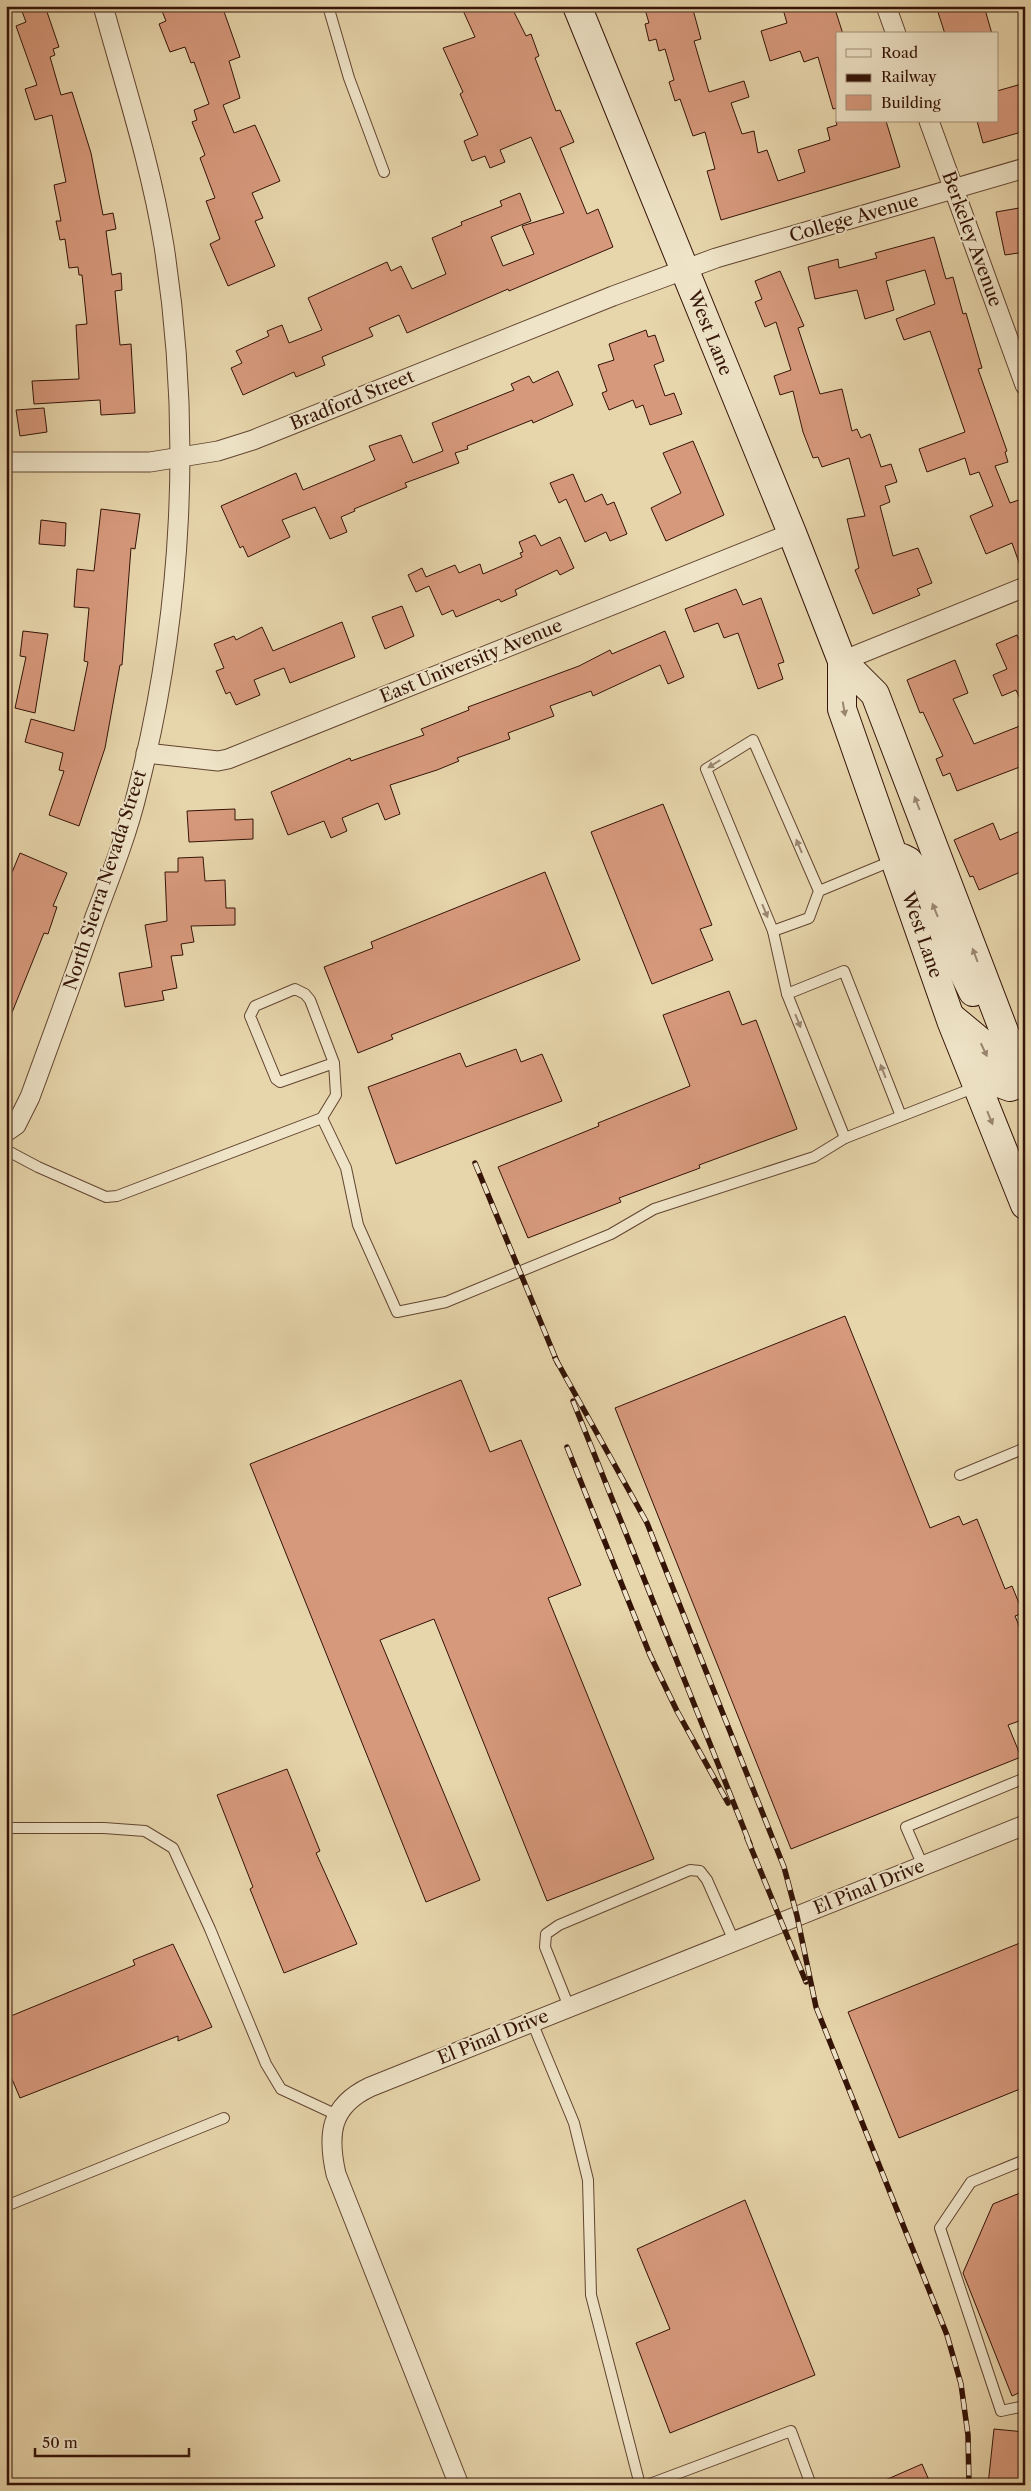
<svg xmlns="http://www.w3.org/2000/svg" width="1031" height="2491" viewBox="0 0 1031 2491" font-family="'Libre Caslon Text',serif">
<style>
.building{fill:#d7997c;stroke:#341307}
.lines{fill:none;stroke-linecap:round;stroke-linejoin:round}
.service-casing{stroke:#614430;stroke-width:12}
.minor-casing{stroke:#614430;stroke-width:21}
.secondary-casing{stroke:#341307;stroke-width:30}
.service{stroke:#efe4c8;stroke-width:10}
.minor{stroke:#efe4c8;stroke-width:19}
.secondary{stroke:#efe4c8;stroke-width:28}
.rail-casing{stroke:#341307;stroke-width:5.5}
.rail{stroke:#efe4c8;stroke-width:4;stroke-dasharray:11;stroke-linecap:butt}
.oneway{fill:#9b8671}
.labels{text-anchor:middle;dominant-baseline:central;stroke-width:4;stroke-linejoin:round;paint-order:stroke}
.street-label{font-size:18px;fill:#341307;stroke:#efe4c8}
</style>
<rect width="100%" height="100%" fill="#e7d5ab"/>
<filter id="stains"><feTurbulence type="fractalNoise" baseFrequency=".004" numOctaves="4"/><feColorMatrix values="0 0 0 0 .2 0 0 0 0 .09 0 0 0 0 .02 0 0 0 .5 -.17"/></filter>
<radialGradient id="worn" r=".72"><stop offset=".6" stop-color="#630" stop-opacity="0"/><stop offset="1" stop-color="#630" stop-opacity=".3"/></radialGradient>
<!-- building -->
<g class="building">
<polygon points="20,6 45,6 59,47 53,49 55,55 50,57 61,95 72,92 91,153 103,215 113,213 116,229 106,231 112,275 121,273 122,290 115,291 120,345 131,344 135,413 101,415 100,400 34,404 32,381 79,379 76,325 87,324 82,275 79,275 78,267 69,268 65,239 60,240 56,221 61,221 54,185 66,182 52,115 35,120 25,89 37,85 16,26 26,22"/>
<polygon points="160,6 222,6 240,57 229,61 240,98 223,105 234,133 255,125 280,181 252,193 263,218 255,221 275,266 228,286 210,244 220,239 206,201 215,198 200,158 205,155 192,122 197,120 194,110 209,104 194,62 191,63 185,47 170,52 159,24 166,21"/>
<polygon points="461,6 511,6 526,36 531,34 539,56 535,58 556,111 560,110 574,142 560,148 587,214 598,209 613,247 509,291 508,289 407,333 399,315 369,328 373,336 322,357 325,365 296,377 294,372 243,395 231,368 242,363 236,351 269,336 267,331 282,325 289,343 322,330 308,298 387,262 391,271 401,266 412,289 446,274 432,238 462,225 461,222 502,206 500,201 520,193 531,221 491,237 503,266 534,254 522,226 564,213 531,137 500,150 505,162 490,168 485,156 472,161 464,141 478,135 460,94 463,92 443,48 475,37"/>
<polygon points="644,6 692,6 701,39 694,41 709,92 744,81 749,97 731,103 742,134 754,131 758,153 767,150 778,181 805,172 798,150 830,140 827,128 837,125 836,121 886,121 900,167 721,220 707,171 715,169 705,132 693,136 680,99 675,101 669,82 674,80 665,49 659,51 656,39 649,41 645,24 649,23"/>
<polygon points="782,6 834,6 843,34 837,34 837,108 833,109 818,57 804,62 800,51 770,61 761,31 787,23"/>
<polygon points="936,6 984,6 992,34 945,34"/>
<polygon points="1025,83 1025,131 983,143 977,121 997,121 997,91"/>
<polygon points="1025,207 1025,252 1005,255 996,212"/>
<polygon points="934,237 946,279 953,277 963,314 966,313 982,368 978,369 1007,451 1005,452 1008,462 995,466 1010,503 1025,498 1025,571 1022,571 1012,543 986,554 970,516 993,506 979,472 970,475 965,458 927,472 919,449 965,432 930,331 904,340 896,319 935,304 925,270 886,281 894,310 865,319 857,290 815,299 808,267 838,259 839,268 877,258 875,253"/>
<polygon points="780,271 804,326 798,328 820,394 842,389 852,431 857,429 861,438 870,434 881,467 891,464 897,482 885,486 890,502 880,506 893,556 918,548 932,583 917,589 920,595 873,614 855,570 859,568 847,519 865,516 849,458 822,467 818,457 813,458 803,432 793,391 780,395 774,376 791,370 776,322 765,327 755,302 762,299 755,281"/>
<polygon points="646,330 648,337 655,335 664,361 654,365 665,396 674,393 682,414 650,425 643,405 636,408 633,400 609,410 602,393 607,391 598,365 614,360 609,344"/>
<polygon points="558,371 573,405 533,423 532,420 467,446 468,449 455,453 459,463 405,483 407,487 354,509 355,511 341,517 347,532 330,539 315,507 282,520 290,537 248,557 243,546 240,548 221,506 296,473 303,490 375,460 369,446 401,435 413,463 443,451 432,423 514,390 511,384 529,376 533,383"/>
<polygon points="44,408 47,432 20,436 16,410"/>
<polygon points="693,441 724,515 666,541 651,508 681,493 663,453"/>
<polygon points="573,474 585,502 602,494 607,505 614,502 627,534 610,541 606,532 585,542 566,499 559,503 550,483"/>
<polygon points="101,509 140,514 135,549 131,548 122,665 120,665 105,748 79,826 49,815 64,771 59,770 63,753 25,742 31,719 74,731 88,662 84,661 89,608 74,607 77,569 94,571"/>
<polygon points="41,520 66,523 65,546 39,544"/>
<polygon points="535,535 541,546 560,537 574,568 560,575 557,570 515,590 517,595 501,602 499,599 456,617 453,610 442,615 429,586 416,592 408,575 422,568 426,577 455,565 459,573 480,564 483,574 522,557 520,553 523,552 519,542"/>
<polygon points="736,589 743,605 761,598 784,662 778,664 783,679 758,689 738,633 724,638 718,623 694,632 685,609"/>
<polygon points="402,606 414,636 385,649 372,617"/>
<polygon points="342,622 355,657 290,683 284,668 254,680 260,695 236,705 230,692 226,694 216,671 224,668 214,644 234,636 236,640 262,627 273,651"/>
<polygon points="23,631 48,634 35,713 15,708 26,657 20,656"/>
<polygon points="665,631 684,677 668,684 660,665 593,696 591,691 550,706 554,716 508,733 510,739 457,758 459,761 437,770 390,785 400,814 385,820 378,803 342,818 347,831 331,838 324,821 288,835 271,792 350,758 351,761 424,735 421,729 469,710 468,707 579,666 610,650 612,654"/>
<polygon points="1017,635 1025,653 1025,710 1016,690 1002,696 993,675 1007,669 996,644"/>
<polygon points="955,660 968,693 953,699 974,744 1025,724 1025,765 957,791 950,773 943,776 936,759 943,756 923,712 920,713 907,680"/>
<polygon points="663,804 712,925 700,929 713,960 652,984 591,832"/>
<polygon points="235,809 235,820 253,819 253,839 189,842 187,811"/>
<polygon points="993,823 1000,840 1025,829 1025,870 979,890 973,876 970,877 954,840"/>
<polygon points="20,853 67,873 53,906 57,907 48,934 44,933 7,1025 6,887"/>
<polygon points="203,857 205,881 225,880 226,908 235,908 235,925 191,926 194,942 181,944 183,955 171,956 177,988 162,991 164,1000 125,1007 119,973 152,967 145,925 167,921 165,872 178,872 178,858"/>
<polygon points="545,872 580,960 391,1035 393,1039 358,1053 324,967 373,948 371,942"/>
<polygon points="729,991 742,1025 756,1020 797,1129 699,1165 700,1168 619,1198 621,1202 528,1238 498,1167 599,1126 598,1123 690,1086 663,1015"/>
<polygon points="516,1049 521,1062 542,1054 562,1101 396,1164 368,1087 460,1053 466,1067"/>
<polygon points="845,1316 930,1528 959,1516 963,1525 977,1519 1005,1589 1012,1586 1023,1613 1015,1616 1025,1640 1025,1719 1008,1725 1021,1757 791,1849 615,1408"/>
<polygon points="461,1380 490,1452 521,1440 581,1585 548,1598 654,1859 547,1901 434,1619 380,1640 480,1880 426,1902 250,1464"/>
<polygon points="287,1769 320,1851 316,1853 357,1944 284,1973 250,1889 253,1887 217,1795"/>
<polygon points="1025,1941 1025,2087 899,2138 848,2012"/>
<polygon points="173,1944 212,2027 178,2041 178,2036 20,2098 6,2065 6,2018 135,1965 133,1960"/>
<polygon points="1025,2191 1025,2390 1012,2396 963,2273 993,2204"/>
<polygon points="745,2200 815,2375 670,2433 636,2343 670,2329 637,2249"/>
<polygon points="994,2429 1025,2432 1025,2485 988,2485"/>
<polygon points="922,2464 931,2485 874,2485"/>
</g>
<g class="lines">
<!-- service casing -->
<g class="service-casing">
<g id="service">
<polyline points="328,6 349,78 384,172"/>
<polyline points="819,891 753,740 706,769 773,931 809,918 819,891 894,860"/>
<polyline points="773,931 787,994"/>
<polyline points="334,1063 280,1082 276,1079 250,1016 255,1006 295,989 305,994 310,1000 334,1063 336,1095 322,1118 346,1168 358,1225 397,1312 446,1302 611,1234 654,1209 814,1157 845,1138 976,1087"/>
<polyline points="845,1138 787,994 844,971 901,1116"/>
<polyline points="6,1150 38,1167 106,1197 117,1196 322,1118"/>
<polyline points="960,1475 1025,1448"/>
<polyline points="6,1828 104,1828 145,1831 173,1848 210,1929 266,2064 281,2089 337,2115"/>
<polyline points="923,1866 906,1827 1025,1778"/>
<polyline points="569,2007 545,1947 546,1934 559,1925 690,1870 700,1871 707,1880 734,1941"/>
<polyline points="532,2022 574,2123 588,2180 591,2295 640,2485"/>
<polyline points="1025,2160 971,2182 940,2228 1001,2411 1025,2406"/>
<polyline points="6,2206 224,2118"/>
<polyline points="647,2485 791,2431 811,2485"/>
</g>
</g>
<!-- minor casing -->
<g class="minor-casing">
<g id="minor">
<polyline points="886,6 896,34"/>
<polyline points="929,121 1025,385"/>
<polyline points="6,462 150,462 218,451 253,440 613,296 716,258 1025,168"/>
<polyline points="842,661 1025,587"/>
<polyline points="146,753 218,761 228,759 792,533"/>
<path d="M6 1132 16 1125 30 1097C52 1037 74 977 95 917 111 875 128 832 138 789 183 612 192 427 164 246 151 165 125 86 103 6"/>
<path d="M459 2485 336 2174C327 2134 330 2106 370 2087L1025 1825"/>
</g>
</g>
<!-- secondary casing -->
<g class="secondary-casing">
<g id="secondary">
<polyline points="577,6 792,533 842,661 842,709 952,1023 1025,1205"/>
<polyline points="842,661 875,694 1025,1086"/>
<polyline points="895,859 902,858 908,861 921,876 947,939 973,992"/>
<polyline points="952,1018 981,1042 999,1083 1010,1087 1023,1082"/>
</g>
</g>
<!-- service -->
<use href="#service" class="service"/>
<!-- minor -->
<use href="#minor" class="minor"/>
<!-- secondary -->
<use href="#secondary" class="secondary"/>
<!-- rail casing -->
<g class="rail-casing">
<g id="rail">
<polyline points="475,1163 558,1364"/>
<polyline points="555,1358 647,1523 784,1867 797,1916 816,2007 947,2335 961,2384 968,2435 969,2485"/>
<polyline points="573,1401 750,1844"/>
<polyline points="567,1447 650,1655 677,1711 728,1803"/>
<polyline points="747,1838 806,1982"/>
</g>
</g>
<!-- rail -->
<use href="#rail" class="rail"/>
</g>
<!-- one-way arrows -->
<defs><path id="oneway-solid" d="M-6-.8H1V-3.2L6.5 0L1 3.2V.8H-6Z" transform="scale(1.25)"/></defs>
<g class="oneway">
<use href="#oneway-solid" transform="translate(844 709) rotate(80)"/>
<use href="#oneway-solid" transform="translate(714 764) rotate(148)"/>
<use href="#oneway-solid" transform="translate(917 803) rotate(-111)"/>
<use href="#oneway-solid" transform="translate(799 846) rotate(-113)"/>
<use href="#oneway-solid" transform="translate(935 910) rotate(-112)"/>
<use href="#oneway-solid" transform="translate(765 911) rotate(68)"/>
<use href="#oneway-solid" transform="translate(975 955) rotate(-111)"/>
<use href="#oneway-solid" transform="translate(798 1021) rotate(68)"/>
<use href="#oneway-solid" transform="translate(984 1050) rotate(65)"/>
<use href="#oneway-solid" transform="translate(883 1071) rotate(-111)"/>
<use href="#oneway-solid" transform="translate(990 1118) rotate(68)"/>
</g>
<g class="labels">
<!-- street labels -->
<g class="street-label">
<text transform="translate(854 218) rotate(-16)">College Avenue</text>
<text transform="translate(972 239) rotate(70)">Berkeley Avenue</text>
<text transform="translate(710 333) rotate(68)">West Lane</text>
<text transform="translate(352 400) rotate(-22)">Bradford Street</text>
<text transform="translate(471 661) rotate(-22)">East University Avenue</text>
<text transform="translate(105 880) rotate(-72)">North Sierra Nevada Street</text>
<text transform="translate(922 935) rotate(71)">West Lane</text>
<text transform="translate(869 1887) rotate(-22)">El Pinal Drive</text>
<text transform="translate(493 2037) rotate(-22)">El Pinal Drive</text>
</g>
</g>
<!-- margin -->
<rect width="1031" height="2491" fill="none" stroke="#e7d5ab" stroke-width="25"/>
<rect x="8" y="8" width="1016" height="2476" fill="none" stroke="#341307" stroke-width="2.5"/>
<rect x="12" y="12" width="1006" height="2466" fill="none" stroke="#341307"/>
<!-- legend -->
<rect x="836" y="32" width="162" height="90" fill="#efe4c8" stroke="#a4907b"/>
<rect x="846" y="49" width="25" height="8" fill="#efe4c8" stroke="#a4907b"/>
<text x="881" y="58" font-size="15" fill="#341307">Road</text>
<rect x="846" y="74" width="25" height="8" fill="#341307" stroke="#a4907b"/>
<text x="881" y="82" font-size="15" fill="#341307">Railway</text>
<rect x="846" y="95" width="25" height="15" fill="#d7997c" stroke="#a4907b"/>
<text x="881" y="108" font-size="15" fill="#341307">Building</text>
<!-- scale -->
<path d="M35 2448v8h154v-8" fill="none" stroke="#341307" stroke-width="2.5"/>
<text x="42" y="2448" font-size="15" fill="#341307" stroke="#efe4c8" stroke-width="4" paint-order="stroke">50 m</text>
<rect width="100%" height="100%" filter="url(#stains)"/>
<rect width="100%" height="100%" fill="url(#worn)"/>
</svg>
